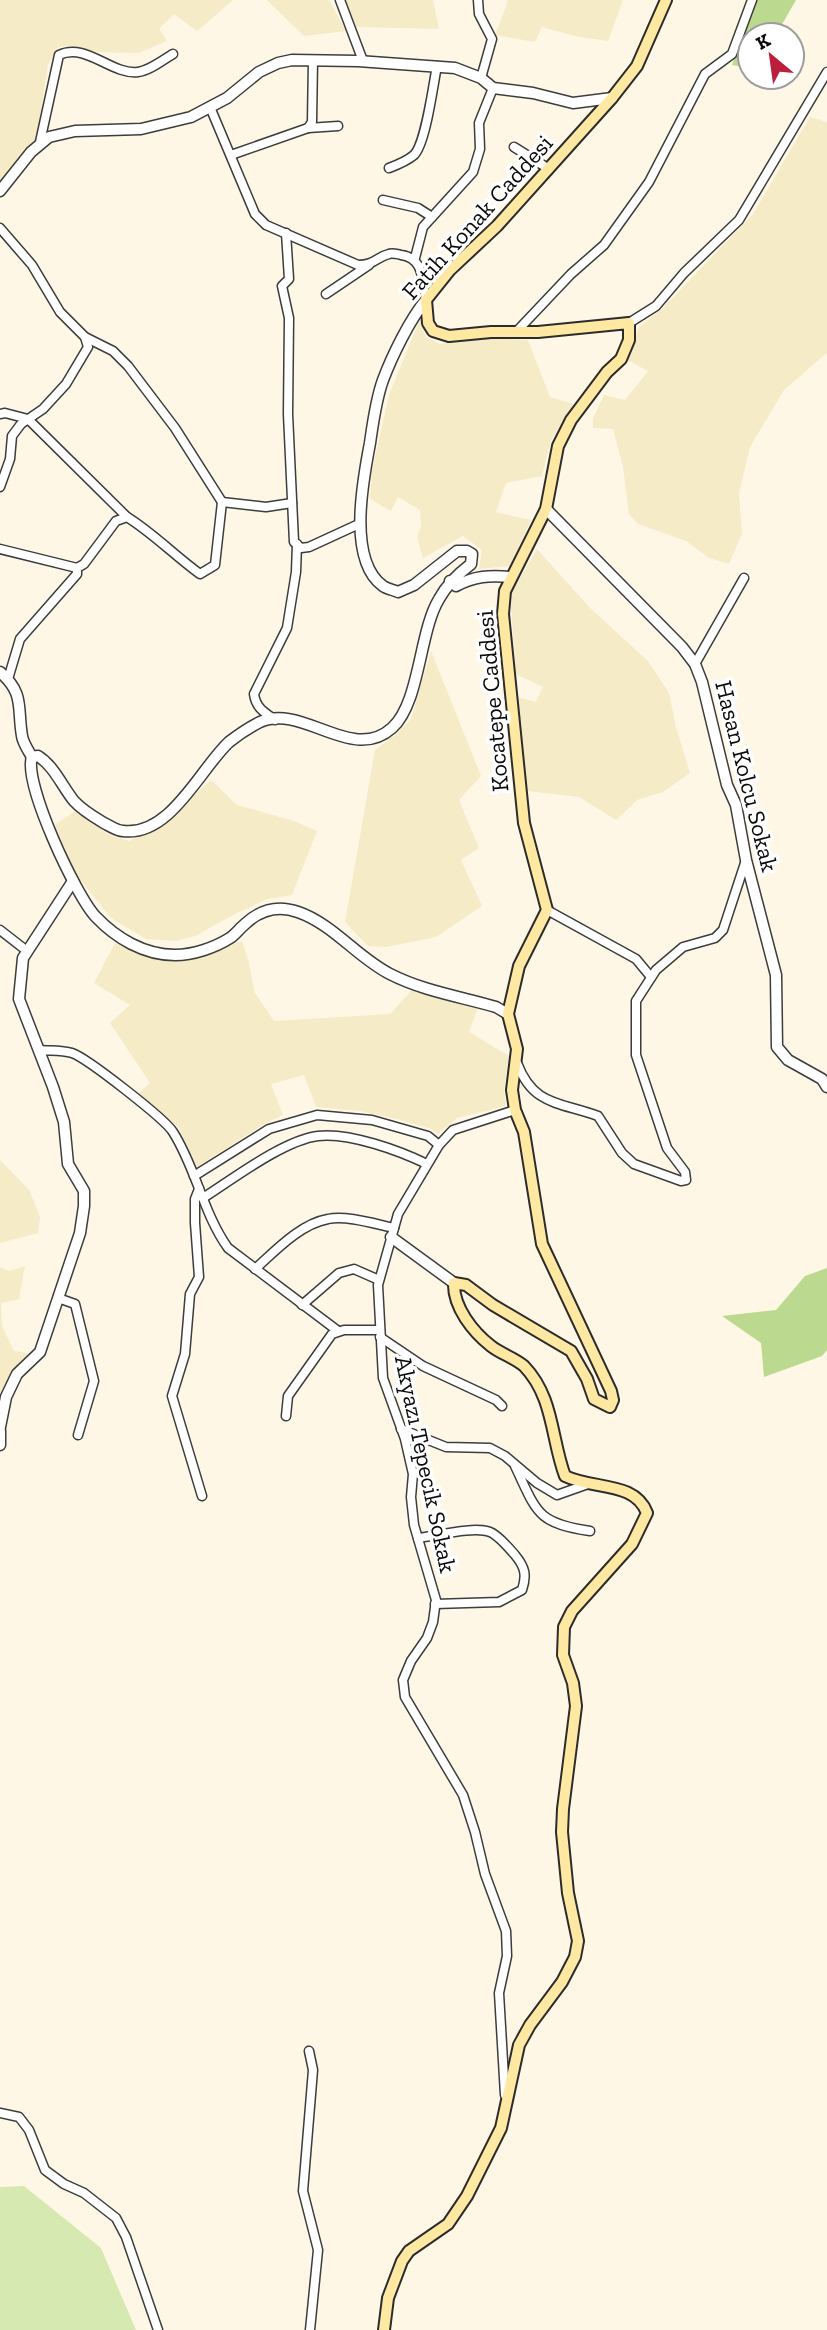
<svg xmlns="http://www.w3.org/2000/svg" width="827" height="2330" viewBox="0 0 827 2330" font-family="'Zilla Slab',serif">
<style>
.farmland{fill:#f5ebc6}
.green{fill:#d5e9b0}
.forest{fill:#bbda8f}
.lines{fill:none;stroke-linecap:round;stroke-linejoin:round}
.minor-casing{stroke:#3d3d3d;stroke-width:11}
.tertiary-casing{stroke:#3d3d3d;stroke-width:13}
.secondary-casing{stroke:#2c2c2c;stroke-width:14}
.minor{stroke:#fff;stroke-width:8}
.tertiary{stroke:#fff;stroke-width:10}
.secondary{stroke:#ffe8a1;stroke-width:10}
.labels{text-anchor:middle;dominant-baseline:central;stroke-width:7;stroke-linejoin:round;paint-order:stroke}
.street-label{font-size:24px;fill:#0a0a0a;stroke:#fff}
</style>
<rect width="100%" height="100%" fill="#fff7e6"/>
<!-- farmland -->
<g class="farmland">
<polygon points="0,0 233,0 197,31 174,14 159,29 167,41 139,53 97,52 67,46 58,47 48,65 36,142 0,181"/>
<polygon points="267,0 329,0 346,31 304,36"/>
<polygon points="345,0 433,0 439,29 356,27"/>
<polygon points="506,0 623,0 608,41 579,37 542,27 535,42 495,35 508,1"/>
<polygon points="810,117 827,122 827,353 784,390 750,447 739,493 742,534 729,564 709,558 686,541 638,524 629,514 623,467 613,429 593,428 593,419 604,395 625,400 648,371 627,360 639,327 664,307 753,214"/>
<polygon points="420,319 426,337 440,344 475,338 528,340 550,397 573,404 551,440 542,476 506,483 496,512 531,520 510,566 479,569 482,550 463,536 423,558 417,537 421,526 420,510 398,497 391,511 370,499 372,470 389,395"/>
<polygon points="537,549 590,608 648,661 669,693 676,727 690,773 663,792 637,800 616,820 579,797 527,791 517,697 536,702 543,687 516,674 510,595"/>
<polygon points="431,651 481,776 459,800 479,848 461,860 482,906 436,937 386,947 368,946 345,922 375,750 394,736 411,719"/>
<polygon points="211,780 237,805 294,821 317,831 292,895 268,899 235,914 195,936 176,941 146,939 111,918 74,872 55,825 77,810 107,834 129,841 162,824"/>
<polygon points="242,941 248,959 255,993 274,1021 390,1014 414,988 478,1008 469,1032 509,1056 504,1090 506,1106 457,1118 438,1134 431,1129 401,1120 360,1111 316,1107 304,1075 271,1084 283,1115 264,1124 197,1167 179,1128 138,1094 150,1083 110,1023 130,1005 94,983 115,943 148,957 182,961"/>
<polygon points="0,1160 29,1190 40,1217 38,1233 0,1243"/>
<polygon points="25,1266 19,1299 1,1303 2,1326 14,1351 28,1353 11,1373 0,1395 0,1267 9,1271"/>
</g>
<!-- green -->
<polygon class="green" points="24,2186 101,2248 136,2330 0,2330 0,2187"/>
<!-- forest -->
<g class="forest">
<polygon points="755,0 796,0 776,35 750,35 750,68 732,65"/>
<polygon points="827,1268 827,1350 822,1356 764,1377 761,1343 722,1316 776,1310 805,1276"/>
</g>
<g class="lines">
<!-- minor casing -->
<g class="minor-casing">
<g id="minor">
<polyline points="340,0 363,61"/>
<polyline points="478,0 479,14 492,39 481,78"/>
<path d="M210 107 255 214 266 225 358 265C375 265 376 257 389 254 391 253 399 254 401 255 424 258 422 280 426 300"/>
<polyline points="308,128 338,126"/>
<path d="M40 142 59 55C86 42 111 75 138 72 149 71 163 60 173 54"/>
<polyline points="514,147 549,169"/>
<polyline points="231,155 308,128 312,122 313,60"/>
<path d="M389 168C397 165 407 161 414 155 426 143 433 85 437 66"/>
<polyline points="383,200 418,208 432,217"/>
<polyline points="0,228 32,265 60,312 85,337 88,347 66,384 43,409 21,424 12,436 10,459 0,487"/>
<polyline points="286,233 289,279 282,286 289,318 288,414 294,542 301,548 309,547 359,524"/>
<polyline points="415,258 423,227 473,172 480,149 479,123 493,88"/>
<polyline points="326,294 369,265"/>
<polyline points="629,323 656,306 684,273 739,220 827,72"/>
<polyline points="517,331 571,274 604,245 649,182 705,74 732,54 752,0"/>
<path d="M0 414 5 413 28 419 127 517C153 533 175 556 200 574L215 565 222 502 175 428 128 366 113 351 85 337"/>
<polyline points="222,502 266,507 292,503"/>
<polyline points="0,549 77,568"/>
<polyline points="695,664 744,578"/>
<polyline points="8,679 20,639 77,574 77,568 84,564 116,521 127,517"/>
<path d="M275 720C264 712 256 708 254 694L287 628 296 572 297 544"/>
<polyline points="547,910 636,959 651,977"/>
<polyline points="0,930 27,951"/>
<path d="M40 1050C50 1051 62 1050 72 1053 87 1058 165 1119 173 1132 196 1168 203 1213 228 1248L338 1331"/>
<path d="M517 1063C533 1106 560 1102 598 1116L622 1153 634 1164 681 1181 686 1180 685 1172 667 1148 636 1055V1001L656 970 683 947 715 938 723 930 746 860"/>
<polyline points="194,1176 269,1129 317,1115 372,1120 428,1136 439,1145"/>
<polyline points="199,1189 195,1199 195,1223 199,1277 190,1294 185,1354 172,1396 202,1496"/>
<path d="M203 1198C233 1179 284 1140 318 1136 349 1132 400 1151 427 1164"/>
<path d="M255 1269C275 1251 300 1224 328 1219 346 1215 375 1224 394 1228"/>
<polyline points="58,1298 75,1304 94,1381 78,1435"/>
<polyline points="302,1305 339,1273 354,1269 379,1280"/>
<polyline points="380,1337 423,1366 496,1400 502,1406"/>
<polyline points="286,1416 288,1396 332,1334 344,1330 379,1330"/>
<polyline points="401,1429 446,1447 490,1448 505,1456 537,1483 557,1495 588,1484"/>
<path d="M515 1466C537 1512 536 1523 590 1531"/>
<path d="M418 1538C437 1536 473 1526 490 1532 498 1535 509 1548 515 1555 525 1567 527 1575 522 1590L499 1602 435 1604"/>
<polyline points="309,2051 313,2070 303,2191 318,2250 310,2330"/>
<polyline points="505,2095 499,1993 507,1956 506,1931 485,1874 475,1832 463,1795 405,1697 403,1680 411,1661 427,1638 433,1622 436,1600 414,1525 411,1497 413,1474 405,1439 383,1378 378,1285 398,1214 439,1145 453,1130 515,1110"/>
<polyline points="0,2113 19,2117 29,2130 45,2170 64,2184 84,2193 116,2218 126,2237 158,2330"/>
</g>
</g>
<!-- tertiary casing -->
<g class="tertiary-casing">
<g id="tertiary">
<polyline points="0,191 31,152 49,137 75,131 141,129 191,117 227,98 259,72 278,63 292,60 358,61 455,68 481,78 493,88 533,93 573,103 612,98"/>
<polyline points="546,509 682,647 695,664 702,682 727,785 736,805 746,860 776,975 777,1047 788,1060 822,1079 827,1087"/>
<path d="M450 581 456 586C474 576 490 575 511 577"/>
<path d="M0 672C25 694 17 707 22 736 23 743 28 750 32 757"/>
<path d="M32 757 38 756C54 766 62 786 74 801 82 810 94 817 104 823 110 826 117 831 123 831 170 837 200 769 229 742 238 735 250 727 260 722 303 703 352 764 392 728 420 703 419 632 439 599 447 584 458 574 471 564L472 554 467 551H457L414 585 398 592C394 590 387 589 383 586 347 560 363 480 370 443 373 422 376 399 383 380 392 356 410 319 426 300"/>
<path d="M32 757C23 783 76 896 96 917 116 938 144 955 175 955 193 955 214 948 230 938 235 935 240 928 245 924 260 910 278 905 298 912 333 924 358 958 390 974 423 991 462 997 496 1007L508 1014"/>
<polyline points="391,1237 454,1283"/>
<polyline points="0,1427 6,1397 17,1374 40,1352 80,1233 84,1206 84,1191 68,1164 64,1122 53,1087 19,999 23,958 73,881"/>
<polyline points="0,1431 0,1445"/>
</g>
</g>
<!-- secondary casing -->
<g class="secondary-casing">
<path id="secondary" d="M384 2330 388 2298 402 2261 409 2251 448 2224 467 2196 501 2128 519 2045 530 2025 562 1982 575 1957 578 1941 568 1893 562 1832 563 1809 576 1706 573 1683 563 1655 564 1627 572 1611 632 1544 647 1513C635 1481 594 1490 565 1476 551 1439 554 1397 524 1366 515 1358 501 1354 491 1346 473 1332 453 1307 454 1283L466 1285 493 1305 571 1351 587 1379 594 1399 610 1407 613 1400 611 1391 542 1244 524 1132 515 1110 512 1090 517 1049 508 1014 519 966 547 910 524 823 503 614 505 591 546 509 558 446 571 420 607 372 621 359 629 340V323L538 332H491L449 336 433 331 428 323 426 300 450 270 497 226 612 98 637 66 666 0"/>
</g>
<!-- minor -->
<use href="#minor" class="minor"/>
<!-- tertiary -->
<use href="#tertiary" class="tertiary"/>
<!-- secondary -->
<use href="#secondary" class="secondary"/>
</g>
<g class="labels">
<!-- street labels -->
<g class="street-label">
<text transform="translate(477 217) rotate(-48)">Fatih Konak Caddesi</text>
<text transform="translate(492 701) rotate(-95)">Kocatepe Caddesi</text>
<text transform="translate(747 776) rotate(76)">Hasan Kolcu Sokak</text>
<text transform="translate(426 1464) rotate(78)">Akyazı Tepecik Sokak</text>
</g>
</g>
<!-- north arrow -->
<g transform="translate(771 56) rotate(331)"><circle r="33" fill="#ffffff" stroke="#9d9d9d" stroke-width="2"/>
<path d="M0-5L12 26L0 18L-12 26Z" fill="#bc1f3b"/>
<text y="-10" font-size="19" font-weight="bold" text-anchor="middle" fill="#0a0a0a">K</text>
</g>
</svg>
